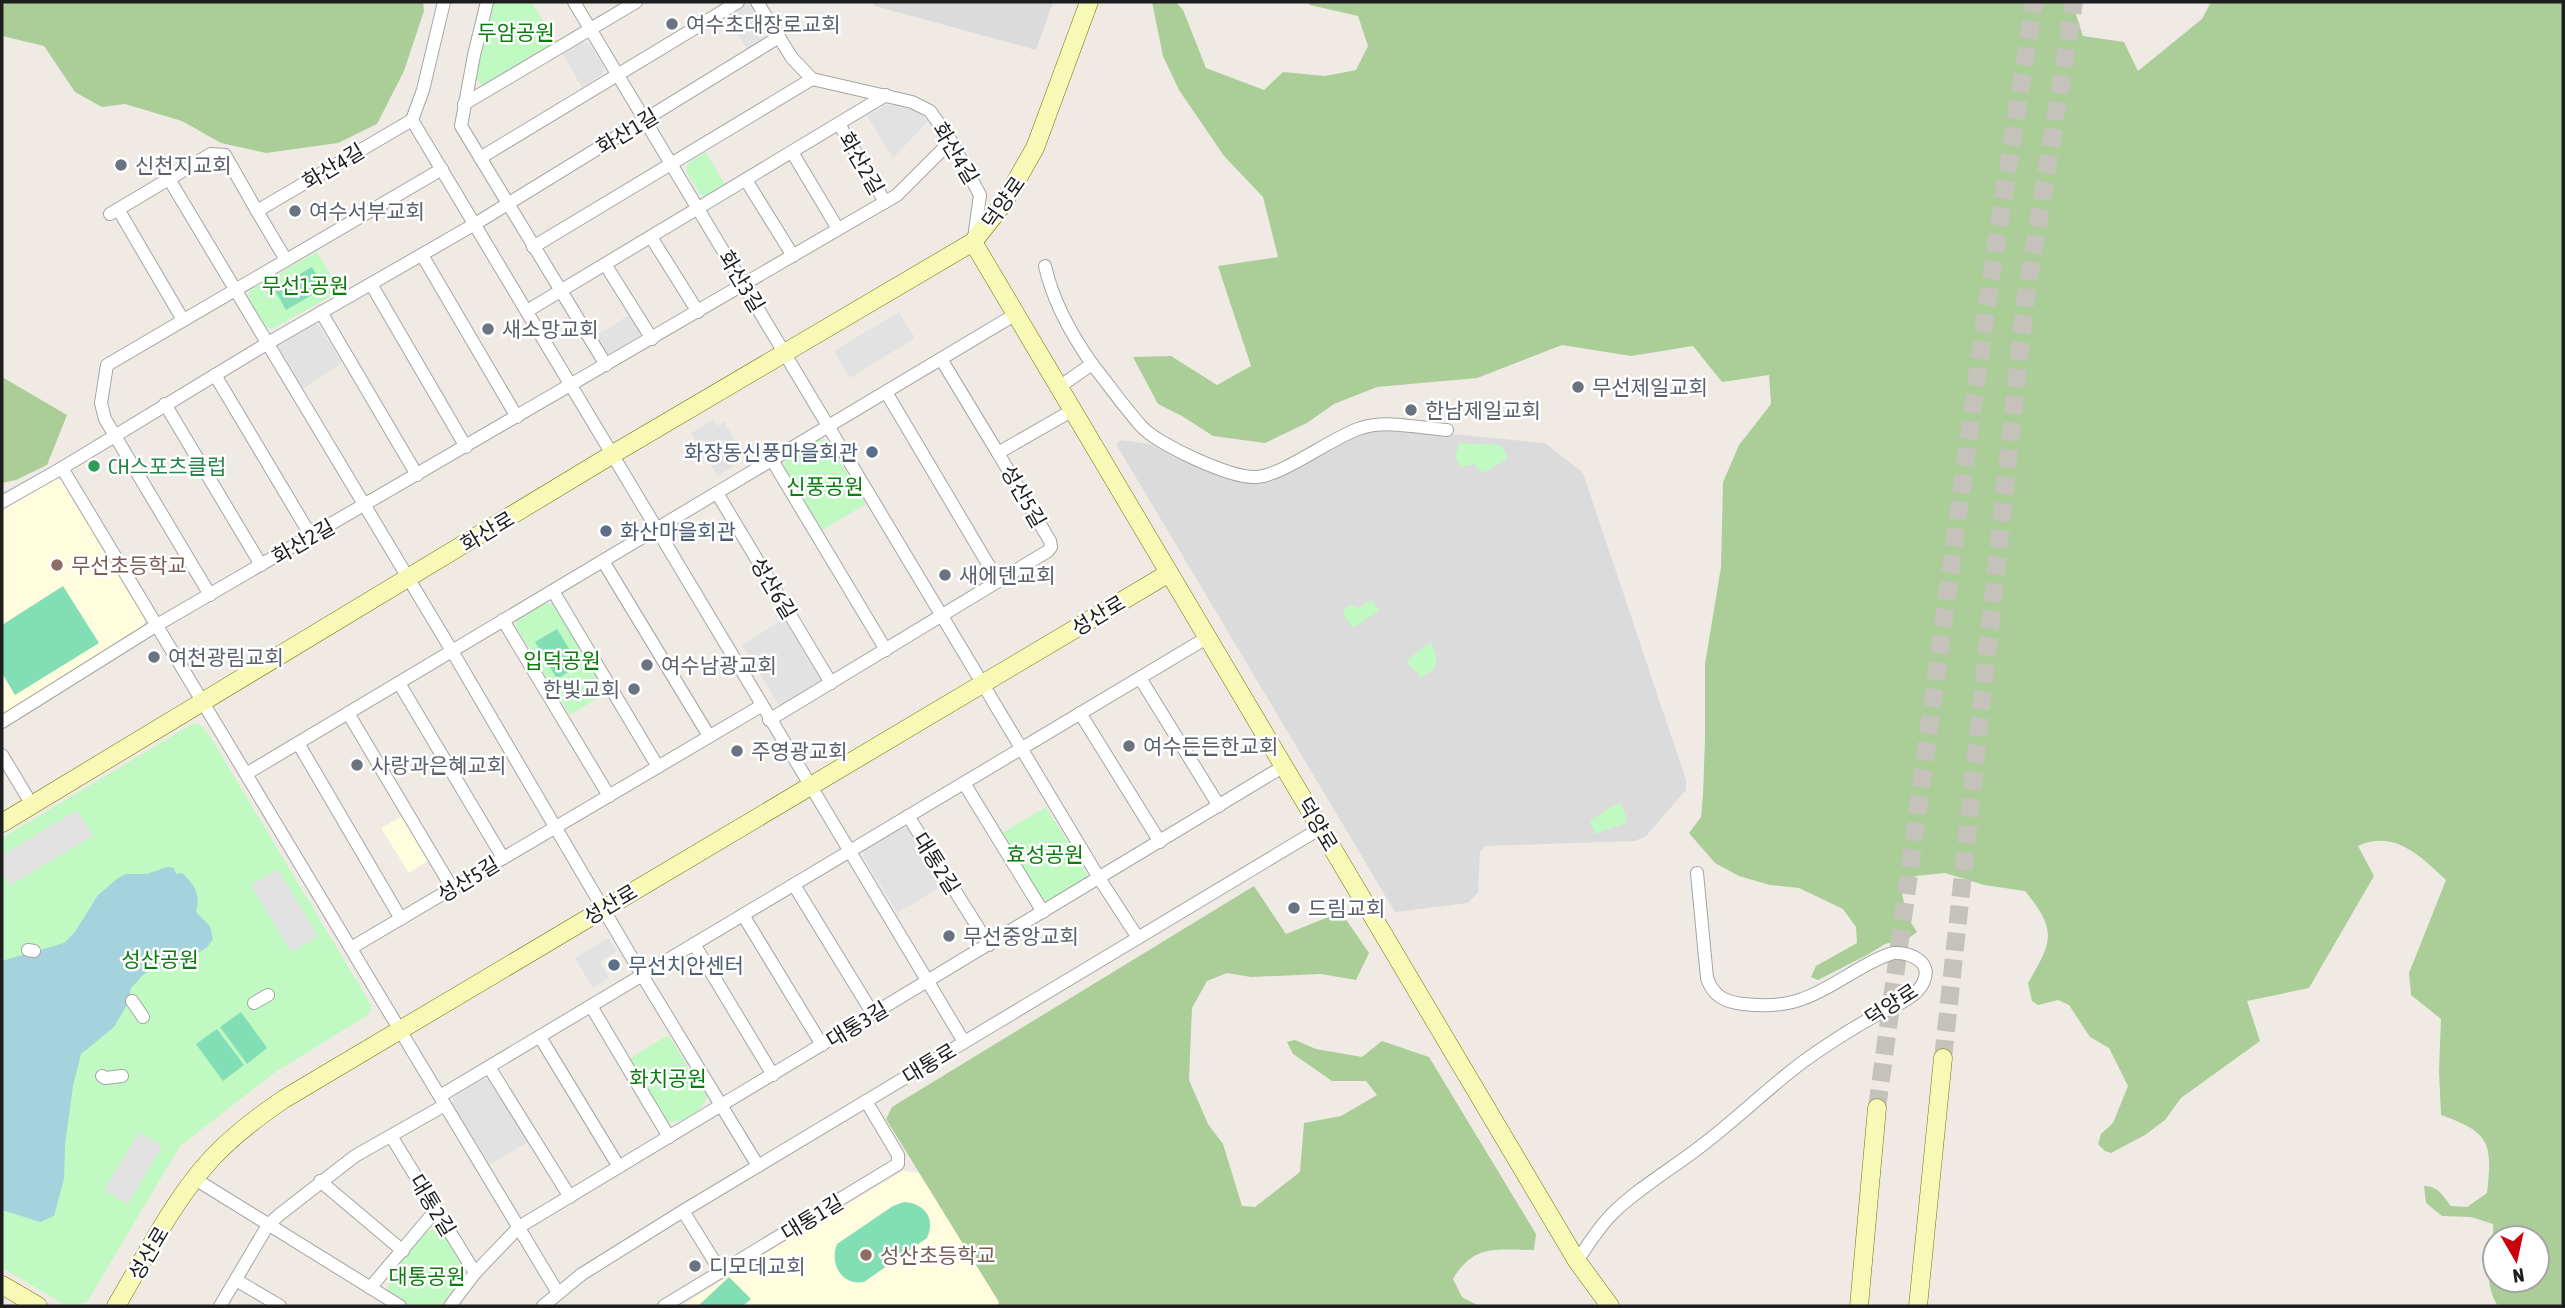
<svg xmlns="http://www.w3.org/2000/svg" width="2565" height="1308" viewBox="0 0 2565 1308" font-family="'Asap Condensed','Noto Sans KR',sans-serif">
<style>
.residential{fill:#dcdbdb}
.education{fill:#fffddd}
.forest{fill:#abce98;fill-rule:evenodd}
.park{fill:#c0f9c2}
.pitch{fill:#81deb5}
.parking{fill:#e2e2e2}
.water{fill:#a4d3dd}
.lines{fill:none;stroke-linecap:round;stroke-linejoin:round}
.secondary-tunnel{stroke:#c5c2bc;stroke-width:18;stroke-dasharray:18 9;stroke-linecap:butt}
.street-casing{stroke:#a5a5a5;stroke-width:14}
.secondary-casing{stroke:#6f7505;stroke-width:19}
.street{stroke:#fff;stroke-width:12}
.secondary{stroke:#f9f9b7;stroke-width:18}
.worship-dot{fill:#6b7280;stroke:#fff;stroke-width:2.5}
.service-dot{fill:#5c6f8a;stroke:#fff;stroke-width:2.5}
.leisure-dot{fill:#2e9e5b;stroke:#fff;stroke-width:2.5}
.education-dot{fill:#8d6e63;stroke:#fff;stroke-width:2.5}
.labels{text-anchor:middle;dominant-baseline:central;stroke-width:5;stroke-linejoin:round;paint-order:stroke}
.worship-label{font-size:21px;fill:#5b616d;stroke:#fff;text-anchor:start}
.park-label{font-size:21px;fill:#0b7d0e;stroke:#fff}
.street-label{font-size:21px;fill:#1e1e1e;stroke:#fff}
.service-label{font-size:21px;fill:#4e5e75;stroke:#fff;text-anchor:start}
.leisure-label{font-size:21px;fill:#27864d;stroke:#fff;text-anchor:start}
.education-label{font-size:21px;fill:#785e54;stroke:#fff;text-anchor:start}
</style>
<rect width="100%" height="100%" fill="#efebe4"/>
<!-- residential -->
<g class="residential">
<polygon points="873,2 1053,2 1036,50 875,6"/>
<polygon points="1399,429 1545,443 1583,473 1686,780 1686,790 1646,836 1635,841 1485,846 1480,852 1478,892 1468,903 1395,912 1116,444 1121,440 1150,444 1173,457 1239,479 1260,480 1360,432"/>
</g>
<!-- education -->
<g class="education">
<polygon points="54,479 63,480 145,619 142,629 2,717 2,511"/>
<polygon points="402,816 429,860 409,873 381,828"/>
<polygon points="903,1171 919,1173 999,1303 998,1306 682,1306 733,1273"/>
</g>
<!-- forest -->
<g class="forest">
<polygon points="2,2 423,2 424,11 404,71 377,124 338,143 266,153 221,143 182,121 125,104 102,107 75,92 44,46 2,36"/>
<path d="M1152 2H1176L1183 10 1206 68 1264 90 1283 72 1325 76 1356 70 1368 46 1358 16 1310 5 1307 2H2072L2083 36 2124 42 2138 71 2202 19 2211 2H2563V1306H2498C2480 1279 2495 1254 2493 1224L2471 1217 2442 1216 2426 1203 2424 1186C2437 1185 2444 1197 2451 1206L2467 1207 2487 1193C2493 1142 2489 1132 2441 1115L2439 1071 2441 1019 2411 995 2409 973 2446 880C2421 857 2395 829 2358 846L2374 876 2309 988 2247 1001 2260 1041 2181 1098 2165 1120 2145 1135 2111 1153 2105 1151 2098 1144 2101 1134 2113 1123 2128 1086 2109 1048 2090 1037 2069 1005 2058 1000 2038 1005 2032 1001 2028 983C2052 942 2058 931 2025 891L1984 885 1945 873 1915 876 1902 894 1908 918 1917 932 1909 938 1885 944 1867 955 1818 980 1811 977 1816 966 1857 943 1856 927 1843 909 1799 888 1770 885 1739 876 1715 863 1689 833 1701 817 1703 795 1705 739V664L1721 567 1723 482 1739 445 1771 404 1769 375 1722 382 1693 346 1631 356 1562 345 1477 378 1377 387 1334 404 1307 423 1265 443 1213 436 1182 416 1158 404 1133 357 1171 356 1217 385 1251 366 1218 266 1278 257 1263 197 1224 156 1179 90 1163 56ZM2495 1238H2537V1280H2495Z"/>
<polygon points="2,377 67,415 47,465 16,480 2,483"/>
<path d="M1254 886 1286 934 1341 912 1369 953 1356 980 1321 974 1251 977 1227 973 1207 981 1192 1008 1189 1080 1208 1124 1223 1144 1242 1206 1255 1207 1300 1172 1304 1123 1341 1116 1377 1095 1366 1081H1332L1293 1054 1287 1042 1295 1040 1316 1049 1362 1057 1382 1041 1429 1057 1536 1234 1534 1250C1497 1250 1474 1243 1453 1279L1462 1297 1479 1306H998L999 1302 886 1119 892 1107Z"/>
</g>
<!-- park -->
<g class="park">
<polygon points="494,2 531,2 556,41 484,87 475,78"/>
<polygon points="706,152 725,185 708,195 700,195 686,171 688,163"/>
<polygon points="317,252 340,291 274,328 266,328 248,297 250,290"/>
<polygon points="819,439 828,442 866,504 822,530 784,468 786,459"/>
<polygon points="1459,443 1501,445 1508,459 1482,473 1474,464 1462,467 1455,458"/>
<polygon points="1372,600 1379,611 1353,628 1343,614 1344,609 1350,605 1358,608"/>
<polygon points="542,601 554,605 607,692 570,715 516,627 517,616"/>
<path d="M1428 644H1431C1438 655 1437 660 1433 671L1421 677 1406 661Z"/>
<polygon points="192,724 199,724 208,733 371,1005 369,1014 274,1073 180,1146 87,1302 67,1306 2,1268 2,838"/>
<polygon points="1621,803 1628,822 1595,834 1590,821 1609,808"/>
<polygon points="1046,807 1087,874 1085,882 1052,902 1042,899 1002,833"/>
<path d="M668 1035 707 1097C700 1113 686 1122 668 1122L629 1059Z"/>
<polygon points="439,1228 465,1270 463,1278 440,1306 410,1306 388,1292 388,1278 425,1232"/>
</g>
<!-- pitch -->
<g class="pitch">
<polygon points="312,267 324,288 286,310 274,289"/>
<polygon points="63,586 99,643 15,695 2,673 2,625"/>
<polygon points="557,629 579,665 557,679 535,642"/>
<polygon points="241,1012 267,1048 247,1064 220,1027"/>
<polygon points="217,1029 244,1065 223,1081 196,1044"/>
<path d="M904 1202C924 1203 936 1218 927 1238L864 1282C842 1286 829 1264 837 1244L893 1206Z"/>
<polygon points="729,1277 751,1299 743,1306 698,1306"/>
</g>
<!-- parking -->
<g class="parking">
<polygon points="743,5 752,5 767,30 763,39 747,49 726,15"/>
<polygon points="581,41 588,43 604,67 603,74 582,87 562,53"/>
<polygon points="885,105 899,106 916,111 928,121 893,158 867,116"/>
<polygon points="899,312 915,338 850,378 834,351"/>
<polygon points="629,315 640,333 637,342 614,357 606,357 594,337"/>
<polygon points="310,322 318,324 342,363 302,389 276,348 279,341"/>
<polygon points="713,420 717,426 724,422 743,453 735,458 739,463 718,476 691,433"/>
<polygon points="784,619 822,682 780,707 742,645"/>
<polygon points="77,810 93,836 10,885 4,876 2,877 2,855"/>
<polygon points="900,827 911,830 945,884 898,913 863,857 864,849"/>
<polygon points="278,869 318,936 291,952 251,885"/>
<polygon points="609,938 617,951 600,962 609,978 593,988 575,958"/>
<polygon points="482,1078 490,1079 529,1141 490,1165 452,1104 454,1096"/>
<polygon points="139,1132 162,1146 128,1204 104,1190"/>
</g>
<!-- water -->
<path class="water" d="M167 867 174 868 176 874 182 873C195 885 201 895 196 912L210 926 213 939 208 946 185 963 150 970 143 975 131 988 128 1003 114 1027 81 1054 73 1086 65 1145 64 1179 54 1216 40 1222 2 1210V961L64 943 75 932 98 895 118 878 126 874H147Z"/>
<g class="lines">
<!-- secondary-tunnel -->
<g class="secondary-tunnel">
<polyline points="1943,1058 2025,304 2074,2"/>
<polyline points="1877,1108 1988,297 2034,2"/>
</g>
<!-- street casing -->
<g class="street-casing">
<g id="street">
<polyline points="487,2 474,55 461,126 606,365"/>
<polyline points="574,2 1099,878 1138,938"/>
<polyline points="757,2 792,58 812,79 912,102 930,111 951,141 980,195 974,238"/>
<polyline points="464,104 636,2"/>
<polyline points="412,120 964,1042"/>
<polyline points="839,124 885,202"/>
<polyline points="792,152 838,229"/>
<polyline points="480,158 738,2"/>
<polyline points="169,179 452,651 642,975 758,1166"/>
<polyline points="746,180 793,256"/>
<polyline points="118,209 183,320"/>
<polyline points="257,211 286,260"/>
<polyline points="110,214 211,154 225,155 257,211 412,120 423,90 444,2"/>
<polyline points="651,237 698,312"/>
<polyline points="533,247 812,79"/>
<polyline points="422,255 517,417"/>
<polyline points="605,264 652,339"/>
<path d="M1045 266C1053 302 1071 334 1092 364"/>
<polyline points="371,284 466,447"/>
<polyline points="527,311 886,95"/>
<polyline points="321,312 417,475"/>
<polyline points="941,359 998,453"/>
<polyline points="215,375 311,536"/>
<path d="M1059 387 1092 364C1109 385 1124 407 1142 427 1159 445 1232 479 1257 477 1283 475 1330 439 1358 429 1385 419 1420 428 1447 430"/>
<polyline points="886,392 998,581"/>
<polyline points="165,404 261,565"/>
<polyline points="772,460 886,650"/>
<polyline points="62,468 558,1293"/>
<polyline points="717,493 831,683"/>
<polyline points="2,502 62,468 268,343 475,224 779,37"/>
<polyline points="603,561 709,736"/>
<polyline points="553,591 658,767"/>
<polyline points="210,595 105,419 101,403 107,365 442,169"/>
<polyline points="503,620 609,796"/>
<polyline points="1140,678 1219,806"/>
<polyline points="399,683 503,858"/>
<polyline points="348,713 452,888"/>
<polyline points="1080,713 1160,842"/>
<polyline points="769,720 1048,551 1051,547 1050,541 998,453 1073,410"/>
<polyline points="2,722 157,625 897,195 951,141"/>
<polyline points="298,743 401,919"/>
<polyline points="2,755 32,805"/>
<polyline points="246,774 1016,314"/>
<polyline points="964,783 1043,912"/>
<polyline points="908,816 989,945"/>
<polyline points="794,885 873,1014"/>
<polyline points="743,915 822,1045"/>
<polyline points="694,944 773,1075"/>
<polyline points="351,948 761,706"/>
<polyline points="28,950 34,951"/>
<polyline points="132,1001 143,1017"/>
<polyline points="254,1003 268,995"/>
<polyline points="591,1006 669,1137"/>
<polyline points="540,1037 619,1167"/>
<polyline points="489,1067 570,1197"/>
<polyline points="102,1076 105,1078 122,1076"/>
<polyline points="440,1096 1208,637"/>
<polyline points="391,1136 475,1273"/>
<polyline points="195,1179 400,1306"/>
<polyline points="320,1181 403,1251"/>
<polyline points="683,1211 721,1272"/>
<path d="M1577 1261C1588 1245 1598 1228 1612 1214 1639 1187 1675 1167 1705 1143 1739 1117 1769 1087 1804 1061 1825 1046 1848 1031 1871 1018 1887 1008 1914 1001 1923 983 1934 962 1910 952 1893 953 1861 963 1834 988 1802 999 1784 1006 1762 1006 1743 1004 1725 1002 1713 996 1707 978L1697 873"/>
<polyline points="236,1280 280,1306"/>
<polyline points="370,1288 436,1210"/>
<polyline points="220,1306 268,1225 279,1215 355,1156 445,1105"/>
<polyline points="450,1306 475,1273 519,1227 1284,766"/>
<polyline points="543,1306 582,1274 683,1211 1321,828"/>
<polyline points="664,1306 898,1164 898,1155 866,1101"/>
</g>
</g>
<!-- secondary casing -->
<g class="secondary-casing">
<g id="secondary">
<polyline points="973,242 1577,1261 1610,1306"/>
<polyline points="2,823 613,454 973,242 1003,204 1035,148 1089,2"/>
<polyline points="2,1285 38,1306"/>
<path d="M116 1306C146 1256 173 1200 213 1157 234 1135 259 1116 284 1099L1169 573"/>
<polyline points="1859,1306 1877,1108"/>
<polyline points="1918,1306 1943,1058"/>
</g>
</g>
<!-- street -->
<use href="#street" class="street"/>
<!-- secondary -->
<use href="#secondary" class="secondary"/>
</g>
<!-- markers -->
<g class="worship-dot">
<circle cx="672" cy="24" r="7"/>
<circle cx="121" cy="165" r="7"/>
<circle cx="295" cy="211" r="7"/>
<circle cx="488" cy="329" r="7"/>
<circle cx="1578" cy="387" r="7"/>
<circle cx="1411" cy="410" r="7"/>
<circle cx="945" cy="575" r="7"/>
<circle cx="154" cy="657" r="7"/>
<circle cx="647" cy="665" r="7"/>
<circle cx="634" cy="689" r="7"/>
<circle cx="1129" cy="746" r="7"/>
<circle cx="737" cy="751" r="7"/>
<circle cx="357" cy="765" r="7"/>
<circle cx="1294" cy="908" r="7"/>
<circle cx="949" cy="936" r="7"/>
<circle cx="695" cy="1266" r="7"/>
</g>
<g class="service-dot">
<circle cx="872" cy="452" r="7"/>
<circle cx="606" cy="531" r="7"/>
<circle cx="614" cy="965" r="7"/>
</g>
<circle class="leisure-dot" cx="94" cy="466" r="7"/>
<g class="education-dot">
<circle cx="57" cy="565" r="7"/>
<circle cx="866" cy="1255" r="7"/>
</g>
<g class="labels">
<!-- worship labels -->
<g class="worship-label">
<text x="686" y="24">여수초대장로교회</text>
<text x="135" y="165">신천지교회</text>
<text x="309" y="211">여수서부교회</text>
<text x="502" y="329">새소망교회</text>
<text x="1592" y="387">무선제일교회</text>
<text x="1425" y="410">한남제일교회</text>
<text x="959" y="575">새에덴교회</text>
<text x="168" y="657">여천광림교회</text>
<text x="661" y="665">여수남광교회</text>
<text x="620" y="689" text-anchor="end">한빛교회</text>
<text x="1143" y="746">여수든든한교회</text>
<text x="751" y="751">주영광교회</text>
<text x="371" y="765">사랑과은혜교회</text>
<text x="1308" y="908">드림교회</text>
<text x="963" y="936">무선중앙교회</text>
<text x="709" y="1266">디모데교회</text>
</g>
<!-- park labels -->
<g class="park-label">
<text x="516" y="32">두암공원</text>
<text x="305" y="285">무선1공원</text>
<text x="825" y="486">신풍공원</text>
<text x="562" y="660">입덕공원</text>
<text x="1045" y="854">효성공원</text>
<text x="160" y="959">성산공원</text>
<text x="668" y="1078">화치공원</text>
<text x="427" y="1276">대통공원</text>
</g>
<!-- street labels -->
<g class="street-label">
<text transform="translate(627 131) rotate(-31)">화산1길</text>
<text transform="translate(956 153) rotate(59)">화산4길</text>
<text transform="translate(862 163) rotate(60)">화산2길</text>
<text transform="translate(333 166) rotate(-31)">화산4길</text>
<text transform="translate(1003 202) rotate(-55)">덕양로</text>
<text transform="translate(742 281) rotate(59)">화산3길</text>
<text transform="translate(1024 496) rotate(60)">성산5길</text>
<text transform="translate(487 531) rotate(-31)">화산로</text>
<text transform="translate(303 541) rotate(-30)">화산2길</text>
<text transform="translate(774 588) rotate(59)">성산6길</text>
<text transform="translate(1098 615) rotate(-31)">성산로</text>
<text transform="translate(1318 824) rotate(59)">덕양로</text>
<text transform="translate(937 863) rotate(58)">대통2길</text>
<text transform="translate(468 879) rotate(-31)">성산5길</text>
<text transform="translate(610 904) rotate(-31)">성산로</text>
<text transform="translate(1891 1004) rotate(-33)">덕양로</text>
<text transform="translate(857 1024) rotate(-31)">대통3길</text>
<text transform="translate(929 1063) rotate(-31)">대통로</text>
<text transform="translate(433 1205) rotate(59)">대통2길</text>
<text transform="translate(812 1217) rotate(-31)">대통1길</text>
<text transform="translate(148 1253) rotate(-59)">성산로</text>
</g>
<!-- service labels -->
<g class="service-label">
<text x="858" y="452" text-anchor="end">화장동신풍마을회관</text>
<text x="620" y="531">화산마을회관</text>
<text x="628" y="965">무선치안센터</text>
</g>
<!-- leisure labels -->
<g class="leisure-label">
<text x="108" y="466">CH스포츠클럽</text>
</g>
<!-- education labels -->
<g class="education-label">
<text x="71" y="565">무선초등학교</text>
<text x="880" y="1255">성산초등학교</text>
</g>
</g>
<!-- border -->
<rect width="2565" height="1308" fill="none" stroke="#1e1e1e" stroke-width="7"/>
<!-- north arrow -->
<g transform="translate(2516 1259) rotate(171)"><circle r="33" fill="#ffffff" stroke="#a5a5a5" stroke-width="2"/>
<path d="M0-5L12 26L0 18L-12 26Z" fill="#cc000b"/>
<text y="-10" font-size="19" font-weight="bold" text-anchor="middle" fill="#1e1e1e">N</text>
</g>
</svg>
